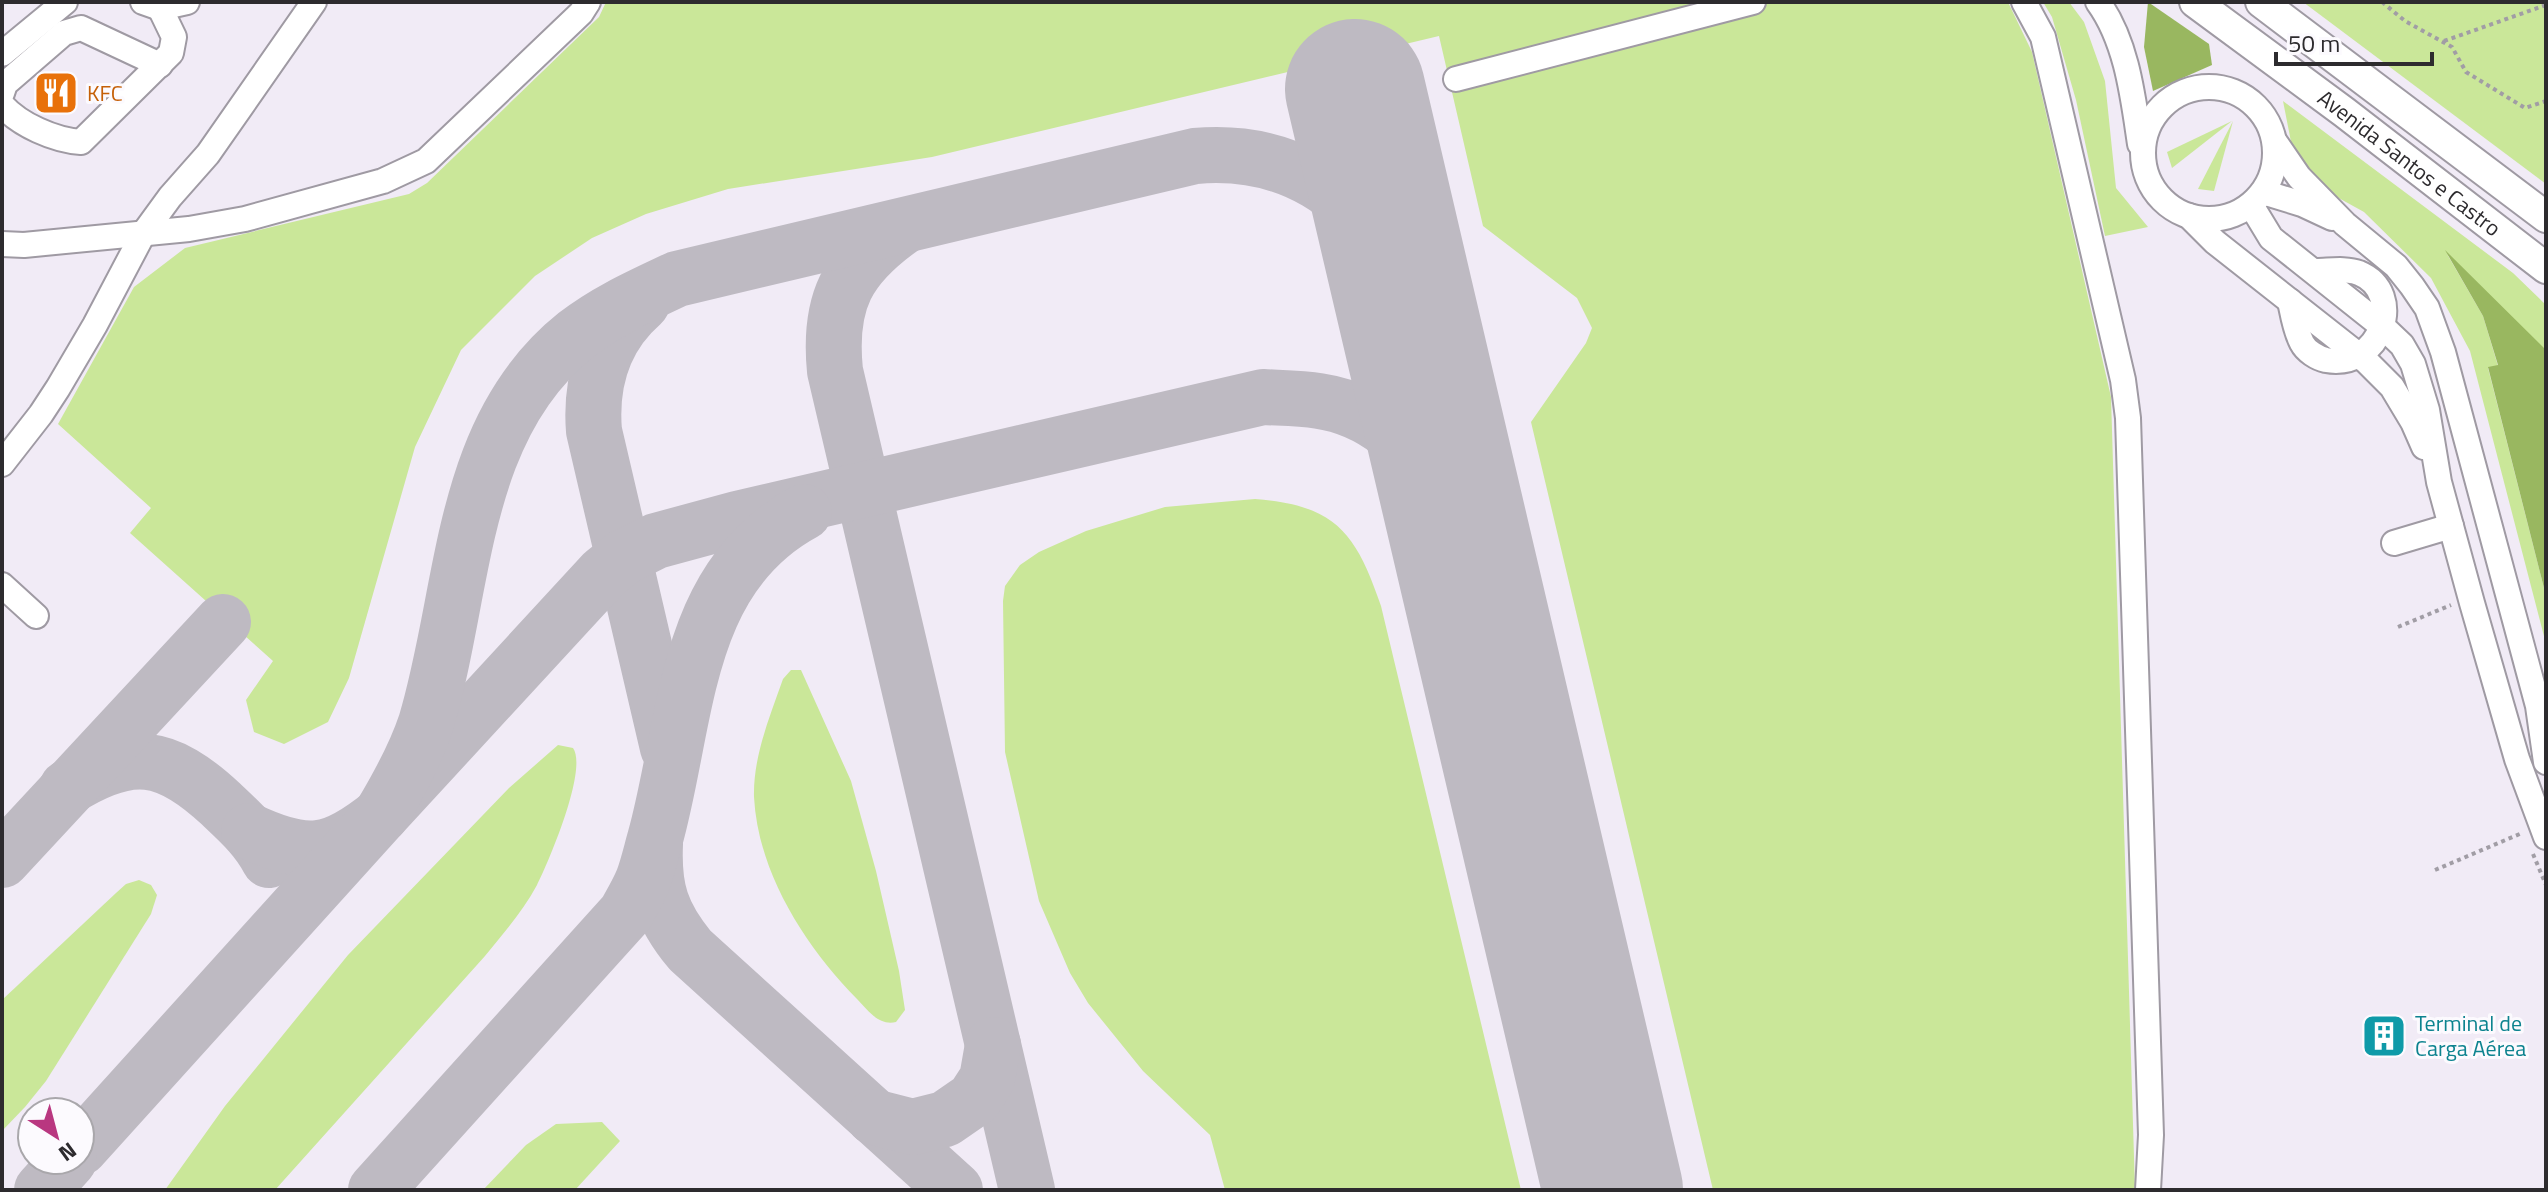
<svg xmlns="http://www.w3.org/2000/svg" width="2548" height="1192" viewBox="0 0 2548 1192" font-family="'Titillium Web',sans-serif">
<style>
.green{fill:#cae799}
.forest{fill:#99b760}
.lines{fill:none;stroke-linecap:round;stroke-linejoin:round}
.taxiway{stroke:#bebac2;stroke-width:56}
.runway{stroke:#bebac2;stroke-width:140}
.minor-casing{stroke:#9f9aa3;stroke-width:28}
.major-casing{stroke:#9f9aa3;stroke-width:34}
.path{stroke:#a19da5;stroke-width:4;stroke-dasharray:4 4;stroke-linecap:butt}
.minor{stroke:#fff;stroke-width:24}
.major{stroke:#fff;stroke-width:30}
.labels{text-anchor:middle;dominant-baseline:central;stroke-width:6;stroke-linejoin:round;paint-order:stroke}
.food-label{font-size:22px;fill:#c56008;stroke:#fcfafe;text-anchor:start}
.street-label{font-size:22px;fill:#2d2b2e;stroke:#fcfafe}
.culture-label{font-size:22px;fill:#0d838f;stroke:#fcfafe;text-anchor:start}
</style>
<rect width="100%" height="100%" fill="#f1ebf6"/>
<!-- green -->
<g class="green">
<polygon points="606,2 2008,2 2032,52 2111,397 2135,1190 1713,1190 1531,422 1586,343 1592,328 1577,298 1483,226 1439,36 932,157 728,189 646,214 592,238 535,276 461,350 415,447 349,678 328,722 284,744 254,732 246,700 273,661 130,533 151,508 58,424 134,287 185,248 409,194 427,183 599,17"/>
<polygon points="2043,2 2069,2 2084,22 2105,81 2116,188 2148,227 2105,236 2076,100 2052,17"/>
<polygon points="2303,2 2546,2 2546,184"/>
<polygon points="2283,101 2513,273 2546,305 2546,352 2447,254 2483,316 2498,366 2488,368 2546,596 2546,644 2470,351 2431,278 2364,212 2326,191 2292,147"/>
<polygon points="2232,121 2172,168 2167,152"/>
<polygon points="2233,121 2214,191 2198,189"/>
<path d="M1255 499C1336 505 1356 533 1381 606L1521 1190H1225L1210 1135 1143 1071 1088 1003 1070 973 1039 901 1005 752 1003 601 1005 586 1020 565 1039 552 1086 531 1165 507Z"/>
<path d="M791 670H801L851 781 876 871 899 971 905 1010 896 1022C878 1026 868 1010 857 999 805 946 758 873 754 797 753 756 770 716 783 679Z"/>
<path d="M558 745 573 748C588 769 549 861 537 885 523 911 503 934 485 956L275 1190H165L225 1106 348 955 509 788Z"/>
<polygon points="139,880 151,885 157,895 151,914 46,1081 25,1107 2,1131 2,1000 116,893 126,884"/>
<polygon points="602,1122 620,1141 575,1190 483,1190 526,1145 556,1124"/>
</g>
<!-- forest -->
<g class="forest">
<polygon points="2148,2 2209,44 2212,65 2153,91 2144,47"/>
<polygon points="2445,250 2546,350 2546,596 2488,367 2498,365 2483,316"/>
</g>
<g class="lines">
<!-- taxiway -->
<g class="taxiway">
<path d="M904 226C847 266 828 301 835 371L1027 1190"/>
<path d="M642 303C604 336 590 382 594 431L668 748"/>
<path d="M67 788C131 748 166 753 221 804 240 822 257 837 269 860"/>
<path d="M249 831C307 858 331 855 381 815L604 573 624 557 656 541 737 519 1263 397C1282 398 1301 398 1319 401 1393 412 1436 472 1461 536"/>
<path d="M655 844C653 889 661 915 690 950L955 1190"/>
<polyline points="2,860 223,622"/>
<polyline points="874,1117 913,1127 945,1119 974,1099 987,1079 993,1045"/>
<path d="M80 1148 381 815C399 785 415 756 426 723 466 591 458 429 576 335 607 311 641 296 677 279L1195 156C1286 148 1361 192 1398 276"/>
<polyline points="42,1190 69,1160"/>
<path d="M376 1190 626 913C632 902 638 892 643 880 648 867 651 853 655 839 688 721 682 578 804 512"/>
</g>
<!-- runway -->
<polyline class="runway" points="1355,89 1613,1190"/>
<!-- minor casing -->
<g class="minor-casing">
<g id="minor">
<polyline points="143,2 160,8 187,2"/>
<polyline points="2024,2 2043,37 2123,380 2128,418 2151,1135 2148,1190"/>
<path d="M2098 2C2127 42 2133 97 2140 144"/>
<polyline points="2,54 65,2"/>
<polyline points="1456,79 1753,2"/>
<circle cx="2209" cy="153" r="66"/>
<polyline points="2,93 5,84 64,33 81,28 160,65"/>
<path d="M2 105C20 125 54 140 81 142L171 53 174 37 160 8"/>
<polyline points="2275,142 2299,177 2345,224 2396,266 2412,286 2427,308 2443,352 2538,706 2546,762"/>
<polyline points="2263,192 2302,204 2332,218"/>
<polyline points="2251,205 2271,238 2383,327 2402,345 2413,364 2427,410 2439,482 2472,603 2517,759 2546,837"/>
<polyline points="2189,216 2215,242 2366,361 2392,387 2413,422 2424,447"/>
<polyline points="2,244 24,245 189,229 245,219 383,181 426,161 581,13 588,2"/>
<path d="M2290 301C2293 315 2295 330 2302 343 2306 351 2317 358 2326 360 2381 370 2407 293 2359 273 2346 268 2329 271 2316 271"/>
<polyline points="2,464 41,414 58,388 95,325 143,234 170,197 208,154 314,2"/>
<polyline points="2394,543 2451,526"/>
<polyline points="2,585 36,616"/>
</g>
</g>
<!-- major casing -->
<g class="major-casing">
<g id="major">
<path id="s1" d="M2195 2 2344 112 2546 268"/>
<polyline points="2261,2 2546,217"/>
</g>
</g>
<!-- path -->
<g class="path">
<polyline points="2382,2 2405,21 2452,47 2466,72 2525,108 2546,101"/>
<polyline points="2444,41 2546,5"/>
<polyline points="2398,627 2451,605"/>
<polyline points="2533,854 2546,885"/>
<polyline points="2435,870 2522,833"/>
</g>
<!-- minor -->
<use href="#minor" class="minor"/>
<!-- major -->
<use href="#major" class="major"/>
</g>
<!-- icons -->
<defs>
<g id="restaurant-square" transform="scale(2.3)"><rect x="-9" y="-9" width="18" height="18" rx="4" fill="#e8710a" stroke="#fcfafe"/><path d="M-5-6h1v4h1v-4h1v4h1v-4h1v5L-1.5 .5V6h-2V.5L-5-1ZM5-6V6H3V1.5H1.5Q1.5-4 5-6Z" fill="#fff"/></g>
<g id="building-square" transform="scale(2.3)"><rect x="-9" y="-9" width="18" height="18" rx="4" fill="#0f9aa8" stroke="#fcfafe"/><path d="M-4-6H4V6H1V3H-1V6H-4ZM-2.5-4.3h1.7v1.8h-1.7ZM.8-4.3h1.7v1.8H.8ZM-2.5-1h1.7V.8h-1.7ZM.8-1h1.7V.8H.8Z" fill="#fff"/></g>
</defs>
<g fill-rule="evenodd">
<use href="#restaurant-square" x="56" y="93"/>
<use href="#building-square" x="2384" y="1036"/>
</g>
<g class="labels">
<!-- food labels -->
<g class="food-label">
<text x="87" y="93">KFC</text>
</g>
<!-- street labels -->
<g class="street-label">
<text stroke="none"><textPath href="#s1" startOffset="268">Avenida Santos e Castro</textPath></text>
</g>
<!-- culture labels -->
<g class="culture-label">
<text x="2415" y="1023">Terminal de<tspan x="2415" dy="25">Carga Aérea</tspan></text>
</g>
</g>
<!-- border -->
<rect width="2548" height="1192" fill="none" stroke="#2d2b2e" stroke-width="8"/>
<!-- north arrow -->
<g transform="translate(56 1136) rotate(144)"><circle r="38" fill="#fcfafe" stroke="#a9a7ab" stroke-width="2"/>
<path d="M0-6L14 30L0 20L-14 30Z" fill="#b93780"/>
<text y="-12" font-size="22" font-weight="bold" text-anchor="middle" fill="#2d2b2e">N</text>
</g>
<!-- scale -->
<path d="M2276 52v12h156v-12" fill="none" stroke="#2d2b2e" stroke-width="4"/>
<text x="2288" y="52" font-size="24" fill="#2d2b2e" stroke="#fcfafe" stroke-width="6" paint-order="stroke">50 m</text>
</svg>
